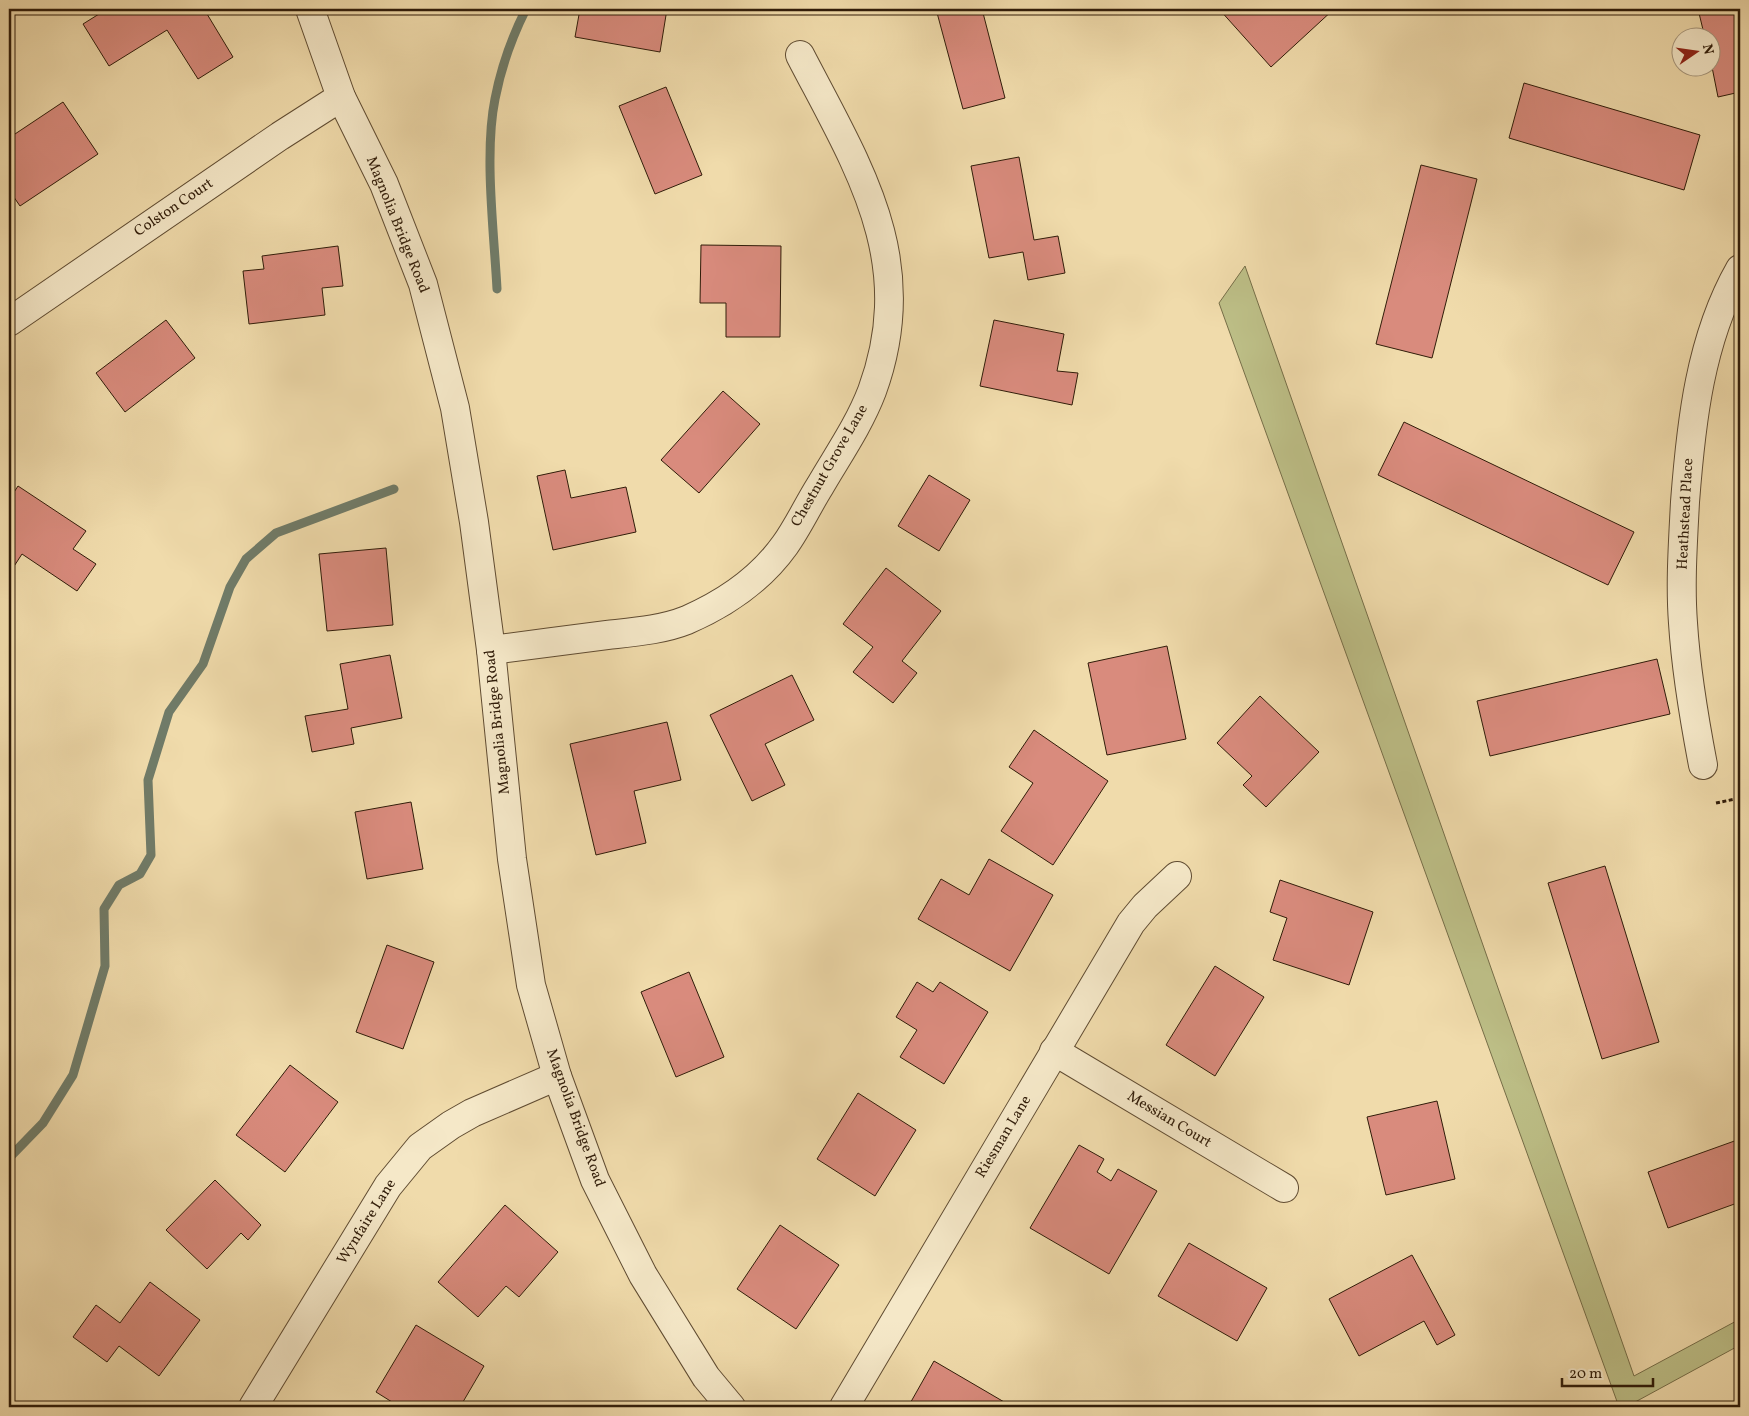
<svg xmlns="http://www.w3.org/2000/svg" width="1749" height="1416" viewBox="0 0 1749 1416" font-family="Vollkorn,serif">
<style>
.green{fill:#bdbf87;stroke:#766e48}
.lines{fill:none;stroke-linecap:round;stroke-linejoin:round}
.stream{stroke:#707b68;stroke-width:9}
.building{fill:#d98b7d;stroke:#301c09}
.minor-casing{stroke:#604c32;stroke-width:30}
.path{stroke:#301c09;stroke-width:3;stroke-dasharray:4 2.5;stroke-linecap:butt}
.minor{stroke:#f5e8c8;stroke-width:28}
.labels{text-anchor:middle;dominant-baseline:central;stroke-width:5;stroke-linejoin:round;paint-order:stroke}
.street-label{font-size:15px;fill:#301c09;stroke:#f5e8c8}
</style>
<rect width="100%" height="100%" fill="#f0dbab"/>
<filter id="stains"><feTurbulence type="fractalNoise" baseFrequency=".004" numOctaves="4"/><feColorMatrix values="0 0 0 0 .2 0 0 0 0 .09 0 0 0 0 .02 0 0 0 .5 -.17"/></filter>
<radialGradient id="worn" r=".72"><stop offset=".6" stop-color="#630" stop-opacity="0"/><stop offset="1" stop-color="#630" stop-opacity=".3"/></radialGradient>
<!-- green -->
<polygon class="green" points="1245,266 1634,1376 1740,1319 1740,1345 1626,1407 1619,1407 1219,303"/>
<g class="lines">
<!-- stream -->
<g class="stream">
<path d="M497 289C494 232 484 153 495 99 501 68 512 37 526 9"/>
<polyline points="9,1158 43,1123 73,1075 105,966 104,909 119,885 140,874 151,855 148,780 169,712 203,664 230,587 246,559 276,533 394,489"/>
</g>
</g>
<!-- building -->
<g class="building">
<polygon points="107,9 204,9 233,57 198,79 167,30 109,66 83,24"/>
<polygon points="580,9 667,9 660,52 575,37"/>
<polygon points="936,9 982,9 1005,98 963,109"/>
<polygon points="1219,9 1334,9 1271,67"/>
<polygon points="1698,9 1740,9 1740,92 1718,97 1712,67 1712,38 1705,38"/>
<polygon points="1524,83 1700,135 1684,190 1509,138"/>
<polygon points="666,87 702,175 655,194 619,106"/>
<polygon points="63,102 98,154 20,206 9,190 9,138"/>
<polygon points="1019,157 1034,240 1058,236 1065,273 1028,280 1023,252 989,258 971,166"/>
<polygon points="1421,165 1477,179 1432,358 1376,344"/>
<polygon points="701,245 781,246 780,337 726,337 726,303 700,303"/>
<polygon points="338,246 343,286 322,288 325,315 249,324 243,271 264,269 262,256"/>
<polygon points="166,320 195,358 125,412 96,373"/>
<polygon points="994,320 1064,334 1057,371 1078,373 1072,405 980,386"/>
<polygon points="723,391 760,424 699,493 661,460"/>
<polygon points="1404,422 1634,532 1608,585 1378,475"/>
<polygon points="565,470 571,498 626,487 636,532 553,550 537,476"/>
<polygon points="929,475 970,500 939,551 898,526"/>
<polygon points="18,486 86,531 73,549 96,564 77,591 22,554 9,574 9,500"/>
<polygon points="386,548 393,625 327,631 319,554"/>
<polygon points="886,568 941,611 902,661 917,673 893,703 853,672 873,647 843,624"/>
<polygon points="1167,646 1186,739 1107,755 1088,663"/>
<polygon points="390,655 402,718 351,728 354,744 312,752 305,716 348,709 340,664"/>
<polygon points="1657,659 1670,714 1490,756 1477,701"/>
<polygon points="792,675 814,720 765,744 785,785 752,801 710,715"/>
<polygon points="1260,696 1319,752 1266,807 1243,785 1252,776 1217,743"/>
<polygon points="667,722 681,780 634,791 646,843 596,855 570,744"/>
<polygon points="1034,730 1108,781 1053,865 1001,831 1033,783 1009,767"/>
<polygon points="411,802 423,869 367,879 355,812"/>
<polygon points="989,859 1053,895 1010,971 918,919 941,879 969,895"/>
<polygon points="1605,866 1659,1042 1602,1059 1548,883"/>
<polygon points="1280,880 1373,912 1349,985 1273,960 1287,918 1270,912"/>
<polygon points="387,945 434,962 403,1049 356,1032"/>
<polygon points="1215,966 1264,997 1215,1076 1166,1045"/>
<polygon points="689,972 724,1057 676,1077 641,992"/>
<polygon points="917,982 933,992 940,982 988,1012 944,1084 900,1057 917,1030 896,1017"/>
<polygon points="290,1065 338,1102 285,1172 236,1135"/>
<polygon points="858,1093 916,1130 875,1196 817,1159"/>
<polygon points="1437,1101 1455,1179 1386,1195 1367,1117"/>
<polygon points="1740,1139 1740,1202 1668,1228 1648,1172"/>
<polygon points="1079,1145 1104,1159 1097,1172 1111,1181 1118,1169 1157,1191 1109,1274 1030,1228"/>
<polygon points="215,1180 261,1225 248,1240 241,1233 207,1269 166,1230"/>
<polygon points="505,1205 558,1252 519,1297 506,1286 478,1317 438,1282"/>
<polygon points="780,1225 839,1265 796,1329 737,1289"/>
<polygon points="1189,1243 1267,1288 1237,1341 1158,1296"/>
<polygon points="1412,1255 1455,1335 1437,1345 1424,1321 1359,1356 1329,1299"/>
<polygon points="150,1282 200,1320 159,1376 119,1346 107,1362 73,1337 96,1305 120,1323"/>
<polygon points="416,1325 484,1366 460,1407 400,1407 376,1392"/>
<polygon points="934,1361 1011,1406 1011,1407 908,1407"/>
</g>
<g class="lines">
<!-- minor casing -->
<g class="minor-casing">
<g id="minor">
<polyline points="310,9 341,97 384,184 423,284 455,408 474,522 491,650 512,859 531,985 557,1076 595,1180 643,1275 706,1377 731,1407"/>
<polyline points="9,322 280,136 341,97"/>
<path d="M491 650C530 645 568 640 607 635 634 632 662 630 687 620 726 603 760 580 785 545 798 527 808 505 820 486 838 455 859 425 872 391 920 260 858 167 800 55"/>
<path d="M1703 765C1694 718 1686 671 1683 623 1680 583 1683 542 1685 502 1691 423 1700 339 1740 269"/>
<polyline points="1054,1051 1284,1188"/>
<polyline points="253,1407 388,1186 420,1147 451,1125 472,1113 557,1076"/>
<polyline points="844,1407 1131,923 1145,906 1177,876"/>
</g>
</g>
<!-- path -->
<polyline class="path" points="1716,803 1740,798"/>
<!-- minor -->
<use href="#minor" class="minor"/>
</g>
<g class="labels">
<!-- street labels -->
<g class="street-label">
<text transform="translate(174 208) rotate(-34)">Colston Court</text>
<text transform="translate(397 225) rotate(68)">Magnolia Bridge Road</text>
<text transform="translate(830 466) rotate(-60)">Chestnut Grove Lane</text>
<text transform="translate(1686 514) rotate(-87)">Heathstead Place</text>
<text transform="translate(498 722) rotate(-96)">Magnolia Bridge Road</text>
<text transform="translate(575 1118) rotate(70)">Magnolia Bridge Road</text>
<text transform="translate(1169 1120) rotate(31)">Messian Court</text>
<text transform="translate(1004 1137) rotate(-59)">Riesman Lane</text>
<text transform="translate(367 1222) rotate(-58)">Wynfaire Lane</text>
</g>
</g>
<!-- margin -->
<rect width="1749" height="1416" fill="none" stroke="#f0dbab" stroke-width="30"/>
<rect x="10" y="10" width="1729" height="1396" fill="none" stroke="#301c09" stroke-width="2.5"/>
<rect x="15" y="15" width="1719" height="1386" fill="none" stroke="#301c09"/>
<!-- north arrow -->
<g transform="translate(1696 52) rotate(77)"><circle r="24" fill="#f5e8c8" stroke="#a6967c"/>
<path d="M0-4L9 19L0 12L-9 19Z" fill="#8f2418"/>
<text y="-8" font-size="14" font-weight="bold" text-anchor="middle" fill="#301c09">N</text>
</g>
<!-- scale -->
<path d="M1562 1378v8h91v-8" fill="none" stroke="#301c09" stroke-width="2.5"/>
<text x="1569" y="1378" font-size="15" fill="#301c09" stroke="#f5e8c8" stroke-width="4" paint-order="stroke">20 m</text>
<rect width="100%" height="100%" filter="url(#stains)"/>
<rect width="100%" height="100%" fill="url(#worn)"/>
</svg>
